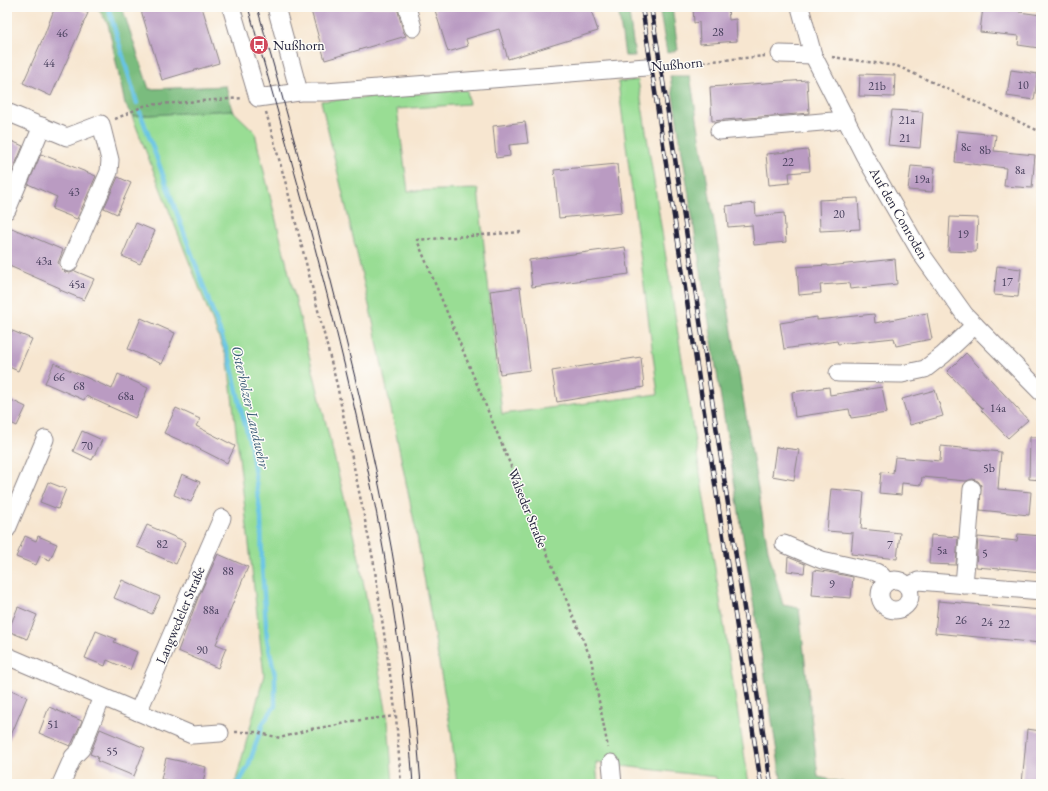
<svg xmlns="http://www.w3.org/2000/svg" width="1048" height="791" viewBox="0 0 1048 791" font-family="'EB Garamond',serif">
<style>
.green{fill:#99dd94;stroke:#5e8068}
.forest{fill:#7abc7e;stroke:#4e6f5c}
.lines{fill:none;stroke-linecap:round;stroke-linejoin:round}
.stream{stroke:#67c4e5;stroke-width:4.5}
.building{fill:#ba9bc2}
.minor-casing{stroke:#8c8486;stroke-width:19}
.path{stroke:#8c8486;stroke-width:2.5;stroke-dasharray:3 3;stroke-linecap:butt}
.minor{stroke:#fff;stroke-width:17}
.tram{stroke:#22223b;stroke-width:1}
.rail-casing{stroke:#22223b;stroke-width:4.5}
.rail{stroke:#fdfcf7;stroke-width:3;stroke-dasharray:9;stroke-linecap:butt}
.labels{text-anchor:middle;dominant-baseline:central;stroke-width:3;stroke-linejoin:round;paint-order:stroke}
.number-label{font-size:12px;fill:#48405d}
.poi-label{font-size:14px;fill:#22223b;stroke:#fdfcf7;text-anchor:start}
.street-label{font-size:14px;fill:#22223b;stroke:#fdfcf7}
.water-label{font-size:15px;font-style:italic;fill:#3a5b76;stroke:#fdfcf7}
</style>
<rect width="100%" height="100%" fill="#fdfcf7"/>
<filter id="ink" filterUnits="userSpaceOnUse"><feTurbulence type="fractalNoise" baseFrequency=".025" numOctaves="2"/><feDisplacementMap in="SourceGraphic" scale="8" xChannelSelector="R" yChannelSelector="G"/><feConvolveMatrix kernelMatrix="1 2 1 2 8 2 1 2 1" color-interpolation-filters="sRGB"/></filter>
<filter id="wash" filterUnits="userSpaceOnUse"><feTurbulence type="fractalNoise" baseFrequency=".012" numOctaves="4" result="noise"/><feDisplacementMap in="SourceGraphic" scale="16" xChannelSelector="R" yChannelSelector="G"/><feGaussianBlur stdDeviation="0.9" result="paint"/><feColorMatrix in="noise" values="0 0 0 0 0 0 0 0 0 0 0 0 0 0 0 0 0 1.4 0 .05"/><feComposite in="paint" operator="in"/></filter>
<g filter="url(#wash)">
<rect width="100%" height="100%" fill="#f7e6d0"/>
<!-- green -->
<g class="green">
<polygon points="638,80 749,784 717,784 716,777 596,763 598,784 457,784 451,731 416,531 373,322 321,101 467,90 469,104 397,109 408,191 478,189 502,414 658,394 618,82"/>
<polygon points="232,110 255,132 258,147 359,558 388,721 393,784 235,784 264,675 228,361 132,116"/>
</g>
<!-- forest -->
<g class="forest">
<polygon points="97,7 122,7 149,89 226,86 232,110 132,116 125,104 108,24"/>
<polygon points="618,7 628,7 635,56 625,56"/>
<polygon points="659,7 672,7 678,50 667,53"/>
<polygon points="670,76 690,76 768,550 783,605 799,608 818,777 851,784 782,784"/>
</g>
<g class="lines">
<!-- stream -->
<g class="stream">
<polyline points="108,7 137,103"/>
<polyline points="140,112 230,359 242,413 251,447 261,518 262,566 267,639 275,675 275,706 263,723 248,767 238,784"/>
</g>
</g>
<g id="blocks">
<!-- building -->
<g class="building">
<polygon points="55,7 74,7 88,13 51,96 23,83 44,36"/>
<polygon points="140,7 202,7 219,63 162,80"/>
<polygon points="310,7 397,7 403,31 406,36 325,60"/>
<polygon points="434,7 590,7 598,31 508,59 499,29 466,39 468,46 448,52"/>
<polygon points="693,7 728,7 729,20 736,19 737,41 700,44 699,22 694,23"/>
<polygon points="983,7 1019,10 1019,12 1041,15 1039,48 1018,45 1019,36 980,32"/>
<polygon points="1011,70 1038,74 1034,100 1007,96"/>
<polygon points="860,74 895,75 894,97 859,96"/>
<polygon points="807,80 809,113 712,121 710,87"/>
<polygon points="892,110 923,112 920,148 888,145"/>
<polygon points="525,122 528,143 509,145 510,156 496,158 493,126"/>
<polygon points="958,131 996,135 994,151 1035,155 1032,188 1004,186 1006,168 955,162"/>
<polygon points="7,139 23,146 10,177 7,175"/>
<polygon points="808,150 810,171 789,173 790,183 769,185 766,154"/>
<polygon points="41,154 96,176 77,219 52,209 57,197 28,184"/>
<polygon points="617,164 622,212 559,218 554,170"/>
<polygon points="911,166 935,168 932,192 908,190"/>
<polygon points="118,177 131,183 117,214 104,208"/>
<polygon points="858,198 860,229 820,231 819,200"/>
<polygon points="755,203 756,216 784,213 786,242 754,245 752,225 728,227 726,206"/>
<polygon points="950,217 978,218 976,252 948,251"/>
<polygon points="136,223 155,231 140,264 122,256"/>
<polygon points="7,226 63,250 58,263 65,272 70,273 75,271 94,279 84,300 60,290 60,288 7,265"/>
<polygon points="625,247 629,274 532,287 529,260"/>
<polygon points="895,259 897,284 850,289 849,283 820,285 821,293 799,295 797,267 828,265 828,266"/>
<polygon points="997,266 1021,269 1018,297 994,295"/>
<polygon points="520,287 530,370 500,374 490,291"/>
<polygon points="927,313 932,339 896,346 894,338 838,344 837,341 784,349 780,323 817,317 817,320 874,314 875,323"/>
<polygon points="141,318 175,333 162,364 128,349"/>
<polygon points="10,330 32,339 18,371 7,366 7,338"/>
<polygon points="966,353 1028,420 1008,438 981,410 983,409 947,372"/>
<polygon points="641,357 644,387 557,402 552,371"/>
<polygon points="54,363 112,389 118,374 148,388 135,418 86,396 84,400 45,383"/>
<polygon points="829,387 830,395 882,387 887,413 851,418 849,409 795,417 792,392"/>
<polygon points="935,390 943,416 910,425 902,399"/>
<polygon points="7,398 26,407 17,426 7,421"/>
<polygon points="176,408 200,419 196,426 235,446 227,463 188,443 188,444 164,433"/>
<polygon points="82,431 102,440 92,460 73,451"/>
<polygon points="1030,437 1041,437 1041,480 1029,479"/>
<polygon points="941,446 1001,452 998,489 1031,492 1029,515 980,510 981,485 978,481 973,479 966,481 922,477 921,485 902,483 901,495 879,493 881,472 893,473 895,457 940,461"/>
<polygon points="776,447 799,450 794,480 772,476"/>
<polygon points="182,474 200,482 191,502 174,495"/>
<polygon points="48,482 66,489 58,509 40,502"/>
<polygon points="831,489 864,492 861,529 900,533 897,559 851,554 853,533 827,531"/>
<polygon points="147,525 186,542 176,564 137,547"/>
<polygon points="1018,534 1041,536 1041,572 1000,568 1000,569 976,567 978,537 1017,541"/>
<polygon points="931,535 958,537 956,565 929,564"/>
<polygon points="25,536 36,541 38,536 57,544 50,560 40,556 36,565 16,557"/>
<polygon points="218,554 248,567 216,644 226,648 218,668 178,651 198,598"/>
<polygon points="788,557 805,564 804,573 787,571"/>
<polygon points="814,570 828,572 853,577 851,598 812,595"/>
<polygon points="122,580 160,597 152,614 114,598"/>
<polygon points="938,601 1041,610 1041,643 935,633"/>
<polygon points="18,607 37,615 27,639 8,631"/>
<polygon points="96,631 116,639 114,642 137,652 130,670 107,660 105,666 85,658"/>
<polygon points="7,688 27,697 7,745"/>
<polygon points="49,707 82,721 72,743 70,746 39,733"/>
<polygon points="100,729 145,748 134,776 97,761 98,757 90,754"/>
<polygon points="1027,729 1041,731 1041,784 1022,784"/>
<polygon points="166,758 206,767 203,784 184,784 161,779"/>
</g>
</g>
</g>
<g filter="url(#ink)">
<use href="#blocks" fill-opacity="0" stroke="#8c8486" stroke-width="1"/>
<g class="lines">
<!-- minor casing -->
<g class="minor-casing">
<g id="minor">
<polyline points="231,7 258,98 299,92 326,92 646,67"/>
<polyline points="276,7 299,92"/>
<polyline points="407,7 413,28"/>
<polyline points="800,7 813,55 864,155 922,255 965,315 1041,392"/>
<polyline points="780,54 813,55"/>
<polyline points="7,112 67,137 101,124 110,160 109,172 69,263"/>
<polyline points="719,131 833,121 846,118"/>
<polyline points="7,210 42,126"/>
<polyline points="838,373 902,374 925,369 943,355 975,325"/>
<polyline points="7,529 45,439"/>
<polyline points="784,544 822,560 876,572 881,575 887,582"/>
<circle cx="895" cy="595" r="15"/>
<polyline points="964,585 972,489"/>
<polyline points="908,586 918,581 1041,591"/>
<polyline points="7,656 192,735 220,733"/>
<polyline points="138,712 222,518"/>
<polyline points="611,763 613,784"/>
<polyline points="61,784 73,757 81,749 102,697"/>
</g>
</g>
<!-- path -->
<g class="path">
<polyline points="832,57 897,66 1041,132"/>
<polyline points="661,66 765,56"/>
<polyline points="266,112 287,188 337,385 374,564 396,716 401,784"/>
<polyline points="115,119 146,105 243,98"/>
<polyline points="521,232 417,240 591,659 608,748"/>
<polyline points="235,732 256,732 280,738 311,729 338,725 353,721 396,716"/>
</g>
<!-- minor -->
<use href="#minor" class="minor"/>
<!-- tram -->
<g class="tram">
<path d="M248 7C320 260 395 521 413 784"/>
<path d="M257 7C283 97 307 187 330 277 347 343 363 409 377 475 399 577 413 681 421 784"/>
</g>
<!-- rail casing -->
<g class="rail-casing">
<g id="rail">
<polyline points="642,7 761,784"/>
<polyline points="651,7 666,100 771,784"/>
</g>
</g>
<!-- rail -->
<use href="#rail" class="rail"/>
</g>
</g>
<!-- icons -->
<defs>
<g id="bus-disc" transform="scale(1)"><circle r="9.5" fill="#d1495b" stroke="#fdfcf7"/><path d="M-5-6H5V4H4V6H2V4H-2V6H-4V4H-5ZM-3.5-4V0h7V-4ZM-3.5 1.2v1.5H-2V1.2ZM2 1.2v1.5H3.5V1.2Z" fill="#fff"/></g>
</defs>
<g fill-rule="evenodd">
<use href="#bus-disc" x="259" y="45"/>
</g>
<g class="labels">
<!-- number labels -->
<g class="number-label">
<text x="718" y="32">28</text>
<text x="62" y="33">46</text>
<text x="49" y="63">44</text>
<text x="1023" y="85">10</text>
<text x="877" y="86">21b</text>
<text x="907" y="120">21a</text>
<text x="905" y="138">21</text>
<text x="966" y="147">8c</text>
<text x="985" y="150">8b</text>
<text x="788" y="162">22</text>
<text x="1020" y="170">8a</text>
<text x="922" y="179">19a</text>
<text x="74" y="192">43</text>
<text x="839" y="214">20</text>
<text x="963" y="234">19</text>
<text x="44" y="261">43a</text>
<text x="1007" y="282">17</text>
<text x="77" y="284">45a</text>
<text x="59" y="377">66</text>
<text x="79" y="386">68</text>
<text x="126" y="396">68a</text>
<text x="998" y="408">14a</text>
<text x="87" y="446">70</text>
<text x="989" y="468">5b</text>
<text x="162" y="544">82</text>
<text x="890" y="545">7</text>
<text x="942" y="550">5a</text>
<text x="985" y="553">5</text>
<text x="228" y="571">88</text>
<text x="832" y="584">9</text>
<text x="211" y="610">88a</text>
<text x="961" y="620">26</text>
<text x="987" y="622">24</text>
<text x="1004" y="624">22</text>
<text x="202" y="650">90</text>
<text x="53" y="724">51</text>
<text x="112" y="751">55</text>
</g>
<!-- poi labels -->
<g class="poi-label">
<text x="273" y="45">Nußhorn</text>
</g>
<!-- street labels -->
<g class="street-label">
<text transform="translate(677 64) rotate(-5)">Nußhorn</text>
<text transform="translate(899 213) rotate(60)">Auf den Conroden</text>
<text transform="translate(528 508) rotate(68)">Walseder Straße</text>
<text transform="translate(180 615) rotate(-67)">Langwedeler Straße</text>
</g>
<!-- water labels -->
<g class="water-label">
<text transform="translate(251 407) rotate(77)">Osterholzer Landwehr</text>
</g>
</g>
<!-- margin -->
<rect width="1048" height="791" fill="none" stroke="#fdfcf7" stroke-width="24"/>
</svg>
